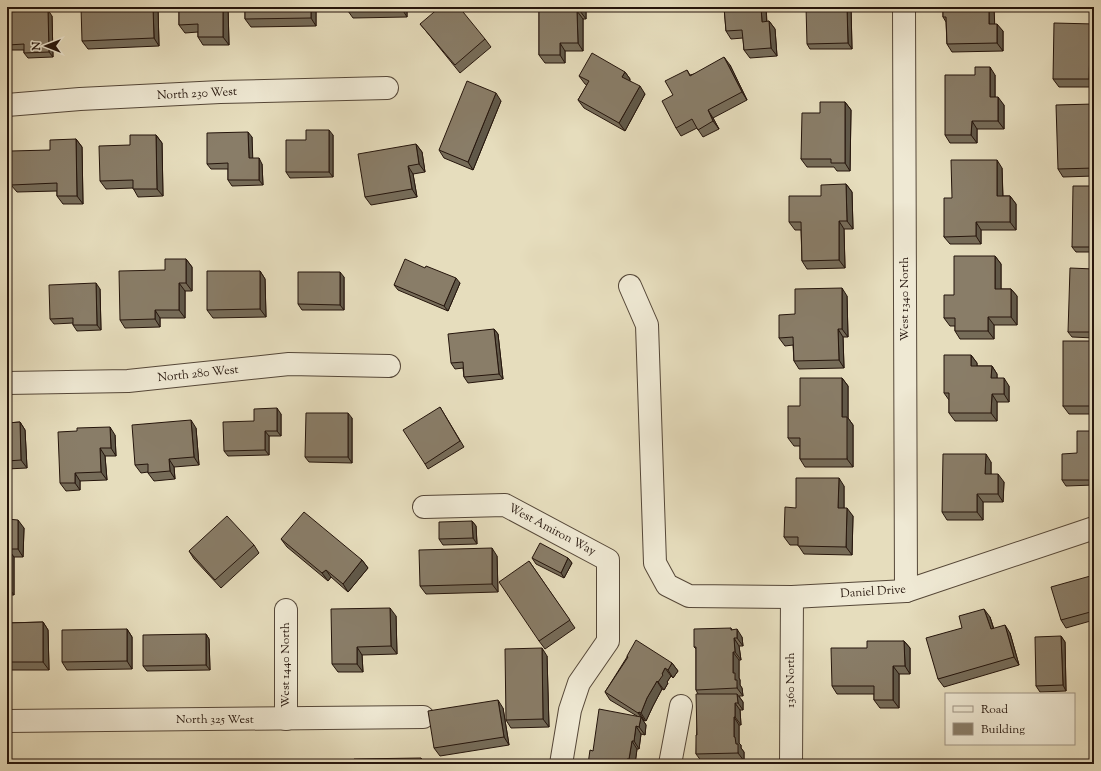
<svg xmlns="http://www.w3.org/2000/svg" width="1101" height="771" viewBox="0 0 1101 771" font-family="'Sorts Mill Goudy',serif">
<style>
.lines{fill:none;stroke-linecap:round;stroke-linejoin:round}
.minor-casing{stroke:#554738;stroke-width:24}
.minor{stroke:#efe9d4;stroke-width:22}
.wall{fill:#766c59;stroke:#25150c}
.shaded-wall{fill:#605849;stroke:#25150c}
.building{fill:#897d68;stroke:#25150c}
.labels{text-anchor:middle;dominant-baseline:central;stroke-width:3.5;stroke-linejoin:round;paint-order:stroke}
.street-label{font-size:12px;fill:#25150c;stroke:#efe9d4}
</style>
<rect width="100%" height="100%" fill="#e6ddbd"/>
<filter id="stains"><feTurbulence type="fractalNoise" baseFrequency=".005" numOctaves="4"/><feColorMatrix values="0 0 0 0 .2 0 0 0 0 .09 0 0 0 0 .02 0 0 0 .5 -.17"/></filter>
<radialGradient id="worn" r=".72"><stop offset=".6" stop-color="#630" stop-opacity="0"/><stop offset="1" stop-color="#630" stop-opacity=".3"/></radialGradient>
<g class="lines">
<!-- minor casing -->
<g class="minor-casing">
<g id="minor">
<polyline points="904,7 906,591"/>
<polyline points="7,105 80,99 220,92 387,88"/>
<polyline points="630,286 647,325 655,563 667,585 689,596 792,597 906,591 1094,528"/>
<polyline points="7,383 128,381 289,364 389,366"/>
<polyline points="424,507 505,505 608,560 608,641 579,683 570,710 561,764"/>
<polyline points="286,610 286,719"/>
<polyline points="7,721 423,717"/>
<polyline points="670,764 681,706"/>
<polyline points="791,764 792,597"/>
</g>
</g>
<!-- minor -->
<use href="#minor" class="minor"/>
</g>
<!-- wall -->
<g class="wall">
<polygon points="179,7 228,7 229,45 203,45 198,37 198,32 185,33 179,25"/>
<polygon points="245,7 316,7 316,26 251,27 245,19"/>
<polygon points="347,7 407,7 407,17 353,18 348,11"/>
<polygon points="539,7 586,7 586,19 583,19 583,51 565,51 565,63 545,63 539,55"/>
<polygon points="724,7 766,7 767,22 769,21 775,29 777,56 750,58 744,50 743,38 731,39 726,31"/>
<polygon points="851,7 852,49 810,49 807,44"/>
<polygon points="943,7 994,7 994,24 1003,31 1003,51 952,52 947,44 946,22 943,17"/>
<polygon points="1070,7 1094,7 1094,10 1072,11"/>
<polygon points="158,8 159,46 88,49 82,41"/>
<polygon points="52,16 53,57 28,58 24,53 24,50 12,50 8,45"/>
<polygon points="420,24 485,39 491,47 460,73 426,31"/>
<polygon points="1094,24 1094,87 1059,87 1053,79"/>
<polygon points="730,65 747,100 713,118 719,129 703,137 697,128 681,136 676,128 673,95 687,70 690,75"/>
<polygon points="625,72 630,79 630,81 645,94 625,131 584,108 578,100 587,85 585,84 579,76"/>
<polygon points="995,75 995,97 1004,105 1004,129 977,129 977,143 950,143 945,135"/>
<polygon points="501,101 473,170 444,158 439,150"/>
<polygon points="845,102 851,110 850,171 837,171 834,167 807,167 801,159 820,113"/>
<polygon points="1094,104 1094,176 1063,177 1058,169"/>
<polygon points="156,135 162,143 163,196 138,197 133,188 106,189 100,181 130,145"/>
<polygon points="333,135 333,177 290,178 286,172 306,140"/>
<polygon points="252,137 252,158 262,164 263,185 232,186 228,180 228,169 211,169 207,164"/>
<polygon points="76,139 82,147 83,204 63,204 57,196 57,191 17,192 11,185 50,150"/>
<polygon points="416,144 422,152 425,172 413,174 417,197 371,205 365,197"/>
<polygon points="1002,168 1003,196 1010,196 1016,204 1016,230 981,230 981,244 950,244 944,237 952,198"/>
<polygon points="846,184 852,192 853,229 844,229 845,268 807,269 802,261 801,230 795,230 789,222 821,196"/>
<polygon points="1094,186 1094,252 1076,252 1072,247"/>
<polygon points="995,256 1001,264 1001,289 1011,289 1017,296 1017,325 994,325 994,339 960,339 955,331 955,326 950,326 944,318 954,295"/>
<polygon points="186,259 192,267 192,291 185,291 185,318 160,318 160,327 125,328 120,320 165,270"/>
<polygon points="1094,269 1094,338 1072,337 1068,332"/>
<polygon points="260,271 265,279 266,317 213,318 207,310"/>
<polygon points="344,277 344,310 302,310 298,304"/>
<polygon points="460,283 448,311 398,290 394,285"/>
<polygon points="100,289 101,330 77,331 73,325 73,323 54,324 50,319"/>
<polygon points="847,296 848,337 843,337 844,368 799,369 794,361 793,345 785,346 779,338 795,314"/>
<polygon points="494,329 498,334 503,379 468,383 464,377 463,368 455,369 451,363"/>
<polygon points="1094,341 1094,414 1069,414 1063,406"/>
<polygon points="971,355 977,363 977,366 992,366 997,374 997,378 1009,386 1009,402 997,402 997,421 955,421 949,413 949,400 944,393"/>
<polygon points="842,378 848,386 848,418 853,425 853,467 805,467 800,459 800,446 794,446 788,438 800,406"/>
<polygon points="440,407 464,447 428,469 425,464"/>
<polygon points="281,414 281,436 269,436 269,455 228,456 224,451 254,421"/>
<polygon points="352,418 352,463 309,462 305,457"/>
<polygon points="20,422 25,430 27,468 7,469 7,423"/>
<polygon points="196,428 199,465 174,467 175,479 154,481 148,473 148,472 141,473 135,465"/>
<polygon points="1094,431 1094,485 1066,486 1062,480"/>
<polygon points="115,435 116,456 105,456 107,480 80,481 80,490 66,491 60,483"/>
<polygon points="991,462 991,474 1004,482 1003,502 983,502 983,520 947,520 942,512"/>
<polygon points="844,486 844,508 853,516 852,555 804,554 798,545 790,545 784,537 796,508"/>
<polygon points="7,512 10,516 10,520 24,528 23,557 14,557 14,595 7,595"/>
<polygon points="472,521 476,526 477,544 443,545 439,539"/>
<polygon points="281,539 362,560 368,568 348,592 331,577 328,581 287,547"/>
<polygon points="254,545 259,553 221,588 194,559 189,551"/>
<polygon points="497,556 498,592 426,594 420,586"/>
<polygon points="532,558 568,558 572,563 564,578 536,564"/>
<polygon points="529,561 575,628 545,649 539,641"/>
<polygon points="1094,575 1094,620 1066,628 1061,620"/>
<polygon points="396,616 397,654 362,655 363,672 338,672 332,664"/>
<polygon points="990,617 994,629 1010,633 1019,665 944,687 938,679 962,628"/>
<polygon points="43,622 48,630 49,670 7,670 7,623"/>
<polygon points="731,628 732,630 742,637 743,646 739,646 741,660 739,660 739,678 740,680 740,685 742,688 743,696 739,696 743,702 743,710 740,710 741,725 739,725 739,743 741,745 741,748 744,752 744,761 702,762 696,754 698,694 696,690 696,649 694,647"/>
<polygon points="127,629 132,637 132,669 67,670 62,662"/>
<polygon points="206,634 209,639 210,670 147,671 143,666"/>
<polygon points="1061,636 1065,642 1066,691 1040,692 1036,686"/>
<polygon points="904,641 910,648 910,674 899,674 899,708 880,708 874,700 874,694 837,694 832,686 867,648"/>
<polygon points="547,656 549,727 511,728 506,720"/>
<polygon points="627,656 672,663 678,671 673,678 671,676 667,682 668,683 664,690 662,689 653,706 646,721 644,720 644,721 643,720 646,725 645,735 641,734 639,749 637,749 635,764 588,764 593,751 637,716 610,700 605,692 627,657"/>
<polygon points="503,708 509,745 440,756 434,748"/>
</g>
<!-- shaded-wall -->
<g class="shaded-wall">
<polygon points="153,7 158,7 158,8 159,46 154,38"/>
<polygon points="223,7 228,7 229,45 223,37"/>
<polygon points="311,7 316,7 316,26 311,18"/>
<polygon points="402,7 407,7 407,17 402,9"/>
<polygon points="580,7 586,7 586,19 580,11"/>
<polygon points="761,7 766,7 767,30 762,22"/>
<polygon points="847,7 851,7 852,49 848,43"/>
<polygon points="989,7 994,7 995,31 989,24"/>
<polygon points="48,10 52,16 53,57 49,52"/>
<polygon points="577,11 583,19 583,51 578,43"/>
<polygon points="769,21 775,29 777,56 771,48"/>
<polygon points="997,24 1003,31 1003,51 997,43"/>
<polygon points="560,43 565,51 565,63 560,55"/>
<polygon points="1090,50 1094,56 1094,87 1089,79"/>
<polygon points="724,57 730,65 747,100 742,92"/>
<polygon points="990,67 995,75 995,105 990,97"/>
<polygon points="625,72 630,79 627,85 622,77"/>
<polygon points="640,86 645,94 625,131 619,123"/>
<polygon points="496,93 501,101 473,170 468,162"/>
<polygon points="998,97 1004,105 1004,129 998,121"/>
<polygon points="845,102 851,110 850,171 845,163"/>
<polygon points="708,110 713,118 719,129 713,121"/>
<polygon points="972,121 977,129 977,143 971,135"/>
<polygon points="329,130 333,135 333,177 329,172"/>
<polygon points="248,132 252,137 253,164 249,158"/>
<polygon points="156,135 162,143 163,196 157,189"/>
<polygon points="76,139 82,147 83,204 77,196"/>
<polygon points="416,144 422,152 425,172 419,164"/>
<polygon points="259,158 262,164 263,185 259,180"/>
<polygon points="997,160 1002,168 1003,204 997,196"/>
<polygon points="408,166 413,174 417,197 412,189"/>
<polygon points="846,184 852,192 853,229 847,221"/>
<polygon points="1010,196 1016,204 1016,230 1010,222"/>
<polygon points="839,221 844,229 845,268 839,260"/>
<polygon points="976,222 981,230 981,244 976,236"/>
<polygon points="995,256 1001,264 1001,296 995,289"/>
<polygon points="186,259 192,267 192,291 186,283"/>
<polygon points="260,271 265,279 266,317 260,309"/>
<polygon points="340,272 344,277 344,310 340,305"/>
<polygon points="456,278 460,283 448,311 444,306"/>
<polygon points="96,283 100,289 101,330 97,325"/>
<polygon points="179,283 185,291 185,318 179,310"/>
<polygon points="842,288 847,296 848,337 842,329"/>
<polygon points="1011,289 1017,296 1017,325 1011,317"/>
<polygon points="155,310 160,318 160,327 155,319"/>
<polygon points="988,317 994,325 994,339 988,331"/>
<polygon points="494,329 498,334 503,379 499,374"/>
<polygon points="838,329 843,337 844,368 839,360"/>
<polygon points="971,355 977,363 977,374 971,366"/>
<polygon points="992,366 997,374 997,386 991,378"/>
<polygon points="842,378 848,386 848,418 853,425 853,467 847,459 842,417"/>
<polygon points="1004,378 1009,386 1009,402 1004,394"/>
<polygon points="992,394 997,402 997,421 991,413"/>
<polygon points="277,408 281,414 281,436 277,431"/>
<polygon points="348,413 352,418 352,463 348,457"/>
<polygon points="191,420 196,428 199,465 194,457"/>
<polygon points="20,422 25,430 27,468 21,460"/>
<polygon points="110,427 115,435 116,456 111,448"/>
<polygon points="265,431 269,436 269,455 265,450"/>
<polygon points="100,448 105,456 107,480 101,472"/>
<polygon points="986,454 991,462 991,482 985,474"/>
<polygon points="169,459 174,467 175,479 170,471"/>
<polygon points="75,473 80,481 80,490 75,483"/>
<polygon points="998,474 1004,482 1003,502 998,494"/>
<polygon points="839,478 844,486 844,516 838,508"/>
<polygon points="977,494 983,502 983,520 977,512"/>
<polygon points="847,508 853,516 852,555 846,547"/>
<polygon points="7,512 10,516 9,527 7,524"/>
<polygon points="18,520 24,528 23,557 18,549"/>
<polygon points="472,521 476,526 477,544 473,538"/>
<polygon points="492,548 497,556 498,592 492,584"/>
<polygon points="8,549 14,557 14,595 8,587"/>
<polygon points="568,558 572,563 564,578 561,573"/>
<polygon points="362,560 368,568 348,592 343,584"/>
<polygon points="326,570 331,577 328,581 322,573"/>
<polygon points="390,608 396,616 397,654 391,646"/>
<polygon points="984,609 990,617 996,637 991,629"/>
<polygon points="43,622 48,630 49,670 43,662"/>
<polygon points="1005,625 1010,633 1019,665 1014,657"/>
<polygon points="127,629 132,637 132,669 127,661"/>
<polygon points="737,629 742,637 743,646 737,638"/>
<polygon points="206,634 209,639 210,670 206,665"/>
<polygon points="1061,636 1065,642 1066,691 1063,685"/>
<polygon points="734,638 739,646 741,660 735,652"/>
<polygon points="904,641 910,648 910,674 905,666"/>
<polygon points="357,647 362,655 363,672 357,664"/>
<polygon points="542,648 547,656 549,727 543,719"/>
<polygon points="733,652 739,660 739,678 740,680 740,685 742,688 743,696 737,688 735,680 733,673"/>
<polygon points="672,663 678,671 673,678 668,670"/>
<polygon points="893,666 899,674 899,708 893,700"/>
<polygon points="665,668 671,676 667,682 668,683 664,690 658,682"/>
<polygon points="657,681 662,689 653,706 646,721 641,713 647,698"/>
<polygon points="737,694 743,702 743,710 738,703"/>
<polygon points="498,700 503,708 509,745 504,737"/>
<polygon points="735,703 740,710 741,725 735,717"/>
<polygon points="639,712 644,720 644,721 638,713"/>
<polygon points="641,717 646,725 645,735 639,727"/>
<polygon points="734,717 739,725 739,743 741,745 741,748 744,752 744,761 738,753 734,737"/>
<polygon points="636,726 641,734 639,749 634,741"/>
<polygon points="632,741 637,749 635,764 632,764 629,759"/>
<polygon points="421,758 425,764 421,764"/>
<polygon points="627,759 630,764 626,764"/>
</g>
<!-- building -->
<g class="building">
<polygon points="81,7 153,7 154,38 82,41"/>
<polygon points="179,7 223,7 223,37 198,37 198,24 179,25"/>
<polygon points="245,7 311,7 311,18 245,19"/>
<polygon points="347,7 402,7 402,9 348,11"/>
<polygon points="440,7 459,7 485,39 455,65 420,24"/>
<polygon points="539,7 580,7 580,11 577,11 578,43 560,43 560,55 539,55"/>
<polygon points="724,7 761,7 762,22 769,21 771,48 744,50 742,30 726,31"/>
<polygon points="806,7 847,7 848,43 807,44"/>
<polygon points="943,7 989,7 989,24 997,24 997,43 947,44 946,17 943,17"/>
<polygon points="48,10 49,52 24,53 24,44 8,45 7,12"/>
<polygon points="1054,23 1094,24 1094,50 1090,50 1089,79 1053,79"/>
<polygon points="592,53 625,72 622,77 640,86 619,123 578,100 589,81 579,76"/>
<polygon points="724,57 742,92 708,110 713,121 698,130 692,119 676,128 662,101 673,95 665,81 687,70 690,76"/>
<polygon points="975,67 990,67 990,97 998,97 998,121 972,121 971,135 945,135 945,75 975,75"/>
<polygon points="467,81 496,93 468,162 439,150"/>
<polygon points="820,102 845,102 845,163 831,163 831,159 801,159 802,113 820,113"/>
<polygon points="1094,104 1094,168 1058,169 1056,105"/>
<polygon points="306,130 329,130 329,172 286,172 286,140 306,140"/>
<polygon points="248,132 249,158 259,158 259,180 228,180 228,163 207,164 207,133"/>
<polygon points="130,135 156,135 157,189 133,189 133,180 100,181 99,146 130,145"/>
<polygon points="76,139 77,196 57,196 57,183 11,185 11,151 50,150 50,140"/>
<polygon points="416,144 419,164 408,166 412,189 365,197 358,154"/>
<polygon points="951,160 997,160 997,196 1010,196 1010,222 976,222 976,236 944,237 944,198 952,198"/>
<polygon points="846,184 847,221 839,221 839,260 802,261 801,222 789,222 789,196 821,196 821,185"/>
<polygon points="1073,186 1094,186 1094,247 1072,247"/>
<polygon points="954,256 995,256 995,289 1011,289 1011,317 988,317 988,331 955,331 955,318 944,318 944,295 954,295"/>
<polygon points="165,259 186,259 186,283 179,283 179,310 155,310 155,319 120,320 119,271 165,270"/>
<polygon points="405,259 425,268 426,266 456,278 444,306 394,285"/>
<polygon points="1070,268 1094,269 1094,332 1068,332"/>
<polygon points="207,271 260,271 260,309 207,310"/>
<polygon points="298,272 340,272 340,305 298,304"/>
<polygon points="96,283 97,325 73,325 73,318 50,319 49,285"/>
<polygon points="842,288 842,329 838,329 839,360 794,361 793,337 779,338 779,315 795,314 795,289"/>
<polygon points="494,329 499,374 464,377 463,362 451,363 448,334"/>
<rect x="1063" y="341" width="31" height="65"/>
<polygon points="944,355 971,355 971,366 992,366 991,378 1004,378 1004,394 992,394 991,413 949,413 949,393 944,393"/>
<polygon points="800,378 842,378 842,417 847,417 847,459 800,459 800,438 788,438 788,406 800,406"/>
<polygon points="440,407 460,441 425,464 403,430"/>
<polygon points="277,408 277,431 265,431 265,450 224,451 223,422 254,421 254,409"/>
<polygon points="306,413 348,413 348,457 305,457"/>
<polygon points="191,420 194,457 169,459 170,471 148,473 148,464 135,465 132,425"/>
<polygon points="20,422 21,460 7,461 7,423"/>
<polygon points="110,427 111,448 100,448 101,472 75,473 75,483 60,483 58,432 77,431 77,428"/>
<polygon points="1077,431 1094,431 1094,480 1062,480 1062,454 1077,453"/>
<polygon points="943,454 986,454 985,474 998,474 998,494 977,494 977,512 942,512"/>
<polygon points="796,478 839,478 838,508 847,508 846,547 798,546 798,537 784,537 785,507 796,508"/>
<polygon points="304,512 362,560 343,584 326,570 322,573 281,539"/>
<polygon points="227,516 254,545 215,580 189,551"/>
<polygon points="7,519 18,520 18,549 8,549 8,587 7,587"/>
<polygon points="472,521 473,538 439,539 439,522"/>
<polygon points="540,543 568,558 561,573 532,558"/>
<polygon points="492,548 492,584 420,586 419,550"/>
<polygon points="529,561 570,620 539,641 499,582"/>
<polygon points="1094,575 1094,611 1061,620 1051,587"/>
<polygon points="390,608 391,646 357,647 357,664 332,664 331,609"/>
<polygon points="984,609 991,629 1005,625 1014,657 938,679 926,638 962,628 959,616"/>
<polygon points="43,622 43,662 7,662 7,623"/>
<polygon points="731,628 731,630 737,629 737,638 734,638 735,652 733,652 733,673 735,673 735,680 737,680 737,688 696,690 696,647 694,647 694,629"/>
<polygon points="127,629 127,661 62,662 62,630"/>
<polygon points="206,634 206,665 143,666 143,635"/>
<polygon points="1061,636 1063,685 1036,686 1035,637"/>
<polygon points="636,640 672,663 668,670 665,668 662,674 663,675 658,682 657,681 647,698 641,713 639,712 638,713 605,692 628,657 627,656"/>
<polygon points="867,641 904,641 905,666 893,666 893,700 874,700 874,686 832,686 831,648 867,648"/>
<polygon points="542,648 543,719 506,720 505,649"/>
<polygon points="696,694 737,694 738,703 735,703 735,717 734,717 734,737 735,737 736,744 738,744 738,753 696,754 696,735 697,735"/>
<polygon points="498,700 504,737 434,748 428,711"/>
<polygon points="599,709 641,717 639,727 636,726 634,741 632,741 629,759 627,759 626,764 588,764 590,750 593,751"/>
<polygon points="421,758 421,764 354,764 354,759"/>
<rect x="120" y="763" width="31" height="1"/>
<polygon points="336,763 336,764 277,764"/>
</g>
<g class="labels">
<!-- street labels -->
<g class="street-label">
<text transform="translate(197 94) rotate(-3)">North 230 West</text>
<text transform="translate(905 299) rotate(-90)">West 1340 North</text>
<text transform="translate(198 374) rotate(-6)">North 280 West</text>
<text transform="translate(552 530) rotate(28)">West Amiron Way</text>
<text transform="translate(873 592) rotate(-4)">Daniel Drive</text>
<text transform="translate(286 665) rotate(-90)">West 1440 North</text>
<text transform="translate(791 680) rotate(-90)">1360 North</text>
<text x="215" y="720">North 325 West</text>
</g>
</g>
<!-- margin -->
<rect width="1101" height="771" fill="none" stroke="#e6ddbd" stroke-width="24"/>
<rect x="8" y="8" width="1085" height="755" fill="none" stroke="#25150c" stroke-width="2"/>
<rect x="12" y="12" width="1077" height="747" fill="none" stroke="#25150c"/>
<!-- legend -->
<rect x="945" y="693" width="130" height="52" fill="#efe9d4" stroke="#9e9484"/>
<rect x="953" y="706" width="20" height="6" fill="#efe9d4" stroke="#9e9484"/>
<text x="981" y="713" font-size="12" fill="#25150c">Road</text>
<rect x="953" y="723" width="20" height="12" fill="#897d68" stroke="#9e9484"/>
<text x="981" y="733" font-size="12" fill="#25150c">Building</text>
<!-- north arrow -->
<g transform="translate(46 46) rotate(270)" stroke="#efe9d4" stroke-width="3" paint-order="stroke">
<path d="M0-3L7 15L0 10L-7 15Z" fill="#25150c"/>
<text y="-6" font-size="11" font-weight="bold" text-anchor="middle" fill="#25150c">N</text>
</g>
<rect width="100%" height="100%" filter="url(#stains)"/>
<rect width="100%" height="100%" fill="url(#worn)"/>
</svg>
